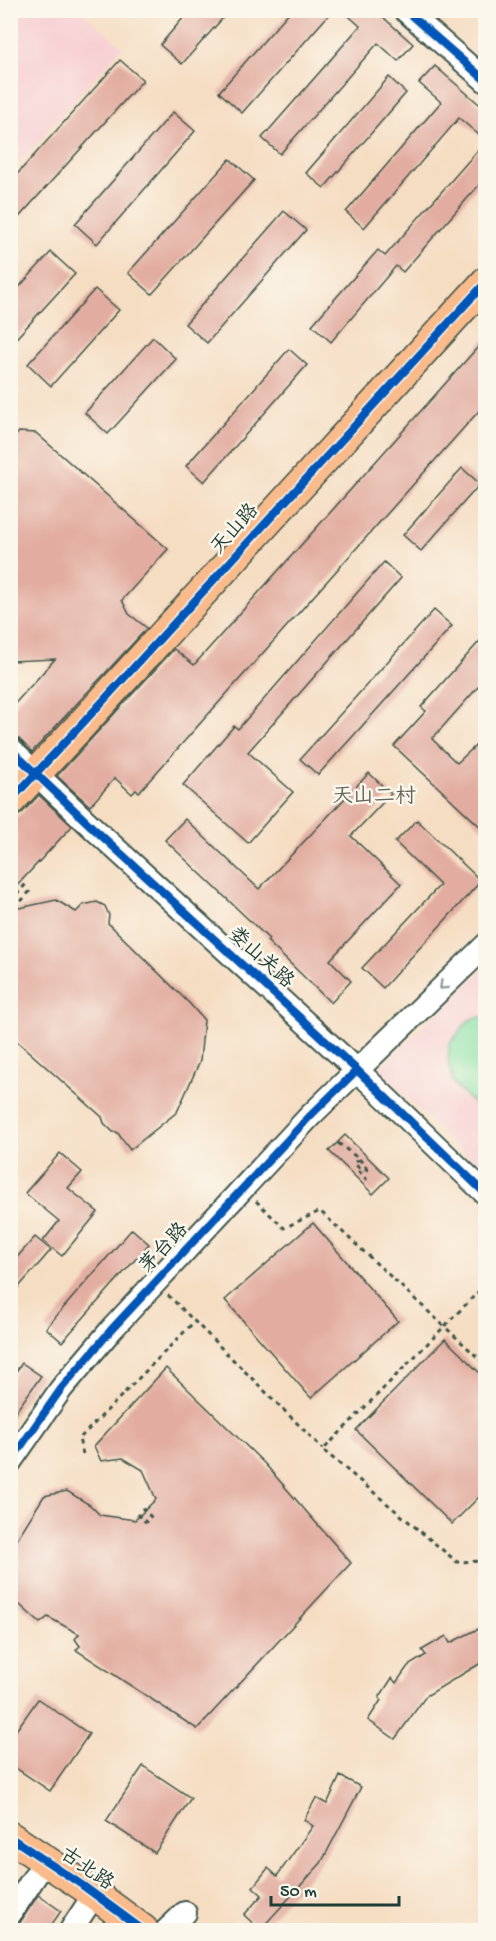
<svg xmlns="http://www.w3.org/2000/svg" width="496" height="1941" viewBox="0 0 496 1941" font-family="'Gochi Hand','LXGW WenKai TC',sans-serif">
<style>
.built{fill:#f7cfd3}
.green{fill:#86e1a6;stroke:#528f6d;stroke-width:1.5}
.building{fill:#e2ada0}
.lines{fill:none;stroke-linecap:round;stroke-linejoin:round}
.minor-casing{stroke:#3f5549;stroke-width:26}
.major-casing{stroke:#3f5549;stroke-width:33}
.path{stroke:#3f5549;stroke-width:3;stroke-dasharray:4.5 4.5;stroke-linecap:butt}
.minor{stroke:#fff;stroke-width:22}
.major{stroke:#fabb8c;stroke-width:30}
.cycleway-casing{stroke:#fbf7ec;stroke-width:11}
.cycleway{stroke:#0057b8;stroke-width:8}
.oneway{stroke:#8f9e9a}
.labels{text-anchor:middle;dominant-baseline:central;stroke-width:5;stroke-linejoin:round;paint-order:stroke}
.street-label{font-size:20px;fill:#1f3d34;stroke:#fbf7ec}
.neighbourhood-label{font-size:21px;fill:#63645a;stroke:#fbf7ec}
</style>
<rect width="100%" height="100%" fill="#fbf7ec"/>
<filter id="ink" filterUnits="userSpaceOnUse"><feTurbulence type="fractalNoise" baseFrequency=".0167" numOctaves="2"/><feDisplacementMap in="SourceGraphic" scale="12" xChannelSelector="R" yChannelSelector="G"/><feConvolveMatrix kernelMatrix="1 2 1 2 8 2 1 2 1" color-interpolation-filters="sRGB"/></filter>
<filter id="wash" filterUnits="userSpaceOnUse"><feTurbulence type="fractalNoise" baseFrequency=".008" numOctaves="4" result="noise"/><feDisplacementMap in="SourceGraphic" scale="24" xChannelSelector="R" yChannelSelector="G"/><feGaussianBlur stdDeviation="1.35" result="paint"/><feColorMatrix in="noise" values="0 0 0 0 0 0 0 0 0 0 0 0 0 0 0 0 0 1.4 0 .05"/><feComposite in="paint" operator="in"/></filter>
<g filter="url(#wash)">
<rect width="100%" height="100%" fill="#f5ddc2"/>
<!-- built -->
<g class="built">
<polygon points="11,10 80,11 122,47 11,171"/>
<polygon points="485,967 485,1176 379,1069"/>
</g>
<!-- green -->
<polygon class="green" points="485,1016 486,1016 485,1115 454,1084 448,1062 449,1045 469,1020"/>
<g id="blocks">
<!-- building -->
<g class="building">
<polygon points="190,10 230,10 182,64 160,45"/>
<polygon points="291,10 333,10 242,113 219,92"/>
<polygon points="342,10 375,10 413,44 398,61 378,43 280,154 262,138 360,26"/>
<polygon points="120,60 143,80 10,227 10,182"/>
<polygon points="435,66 486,110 486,141 459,118 364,228 346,212 441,102 419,83"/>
<polygon points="389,77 406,93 324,188 306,173"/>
<polygon points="173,112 195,131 97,244 75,224"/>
<polygon points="486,141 486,177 403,272 396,266 331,342 312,325 378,250 385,256"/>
<polygon points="230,159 254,180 152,294 128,273"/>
<polygon points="284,211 306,230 207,343 185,324"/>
<polygon points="51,252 75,274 10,345 10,297"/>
<polygon points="95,289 119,310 51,386 28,364"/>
<polygon points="153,337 176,359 108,434 85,413"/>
<polygon points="486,338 486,403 139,792 136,790 132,794 115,778 90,806 57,776 174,649 194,665"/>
<polygon points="289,349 307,365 204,482 186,466"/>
<polygon points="19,432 36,433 168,549 122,600 129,614 147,628 32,752 19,739 10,736 10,709 55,659 10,661 10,441"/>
<polygon points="462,468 480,484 421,551 403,535"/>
<polygon points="384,562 401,578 248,752 293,792 248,843 183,785 234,726 238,729"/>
<polygon points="434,610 452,626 318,775 300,759"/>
<polygon points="486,634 486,678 432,739 457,763 486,736 486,832 394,746 426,711 421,707"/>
<polygon points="369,773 391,794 351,836 401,884 330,960 351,981 331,1003 267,941 269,939 165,840 185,819 259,889"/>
<polygon points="39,795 72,826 10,893 10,818 16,817 22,813"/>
<polygon points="417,820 481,881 383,988 362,968 440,885 395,842"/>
<polygon points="56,900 76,912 83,905 97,902 105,906 109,915 108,923 190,1004 204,1020 200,1061 177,1112 130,1150 117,1132 113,1132 104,1123 102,1117 10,1035 10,910"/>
<polygon points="345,1135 389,1178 373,1194 329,1151"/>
<polygon points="60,1153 82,1172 68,1188 98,1212 62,1256 43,1241 59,1221 25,1193"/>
<polygon points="313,1223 398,1321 311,1398 225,1300"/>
<polygon points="132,1229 149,1244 62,1342 46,1328"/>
<polygon points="35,1237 51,1250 10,1297 10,1265"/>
<polygon points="445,1339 486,1379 486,1490 452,1524 356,1430"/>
<polygon points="22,1363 41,1376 10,1420 10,1380"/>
<polygon points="166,1368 265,1464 351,1563 197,1729 76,1650 80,1646 75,1639 79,1634 48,1617 40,1623 10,1596 10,1591 18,1584 10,1579 10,1550 44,1496 67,1491 90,1505 100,1515 135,1520 156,1499 143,1470 123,1458 101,1461 94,1446"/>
<polygon points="478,1629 486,1643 486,1660 426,1696 395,1739 368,1720 381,1700 379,1698 392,1678 396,1683 408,1666 426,1655 422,1650 446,1636 450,1643"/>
<polygon points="38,1699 89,1734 50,1791 10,1764 10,1739"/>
<polygon points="143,1766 191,1798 155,1853 106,1821"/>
<polygon points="340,1776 361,1787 321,1863 260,1930 244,1915 262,1895 253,1887 268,1868 277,1876 313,1826 304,1820 316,1798 327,1804"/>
<polygon points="38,1895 61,1911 48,1930 10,1930 11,1927 17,1926 21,1921"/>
</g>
</g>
</g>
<g filter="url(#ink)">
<use href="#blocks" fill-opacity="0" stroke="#3f5549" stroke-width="1.5"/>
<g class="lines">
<!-- minor casing -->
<g class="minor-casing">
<g id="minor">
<polyline points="405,10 486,81"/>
<polyline points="10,749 92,827 357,1070 486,1194"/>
<polyline points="10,1462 61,1389 111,1330 310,1116 486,945"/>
<polyline points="10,1914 45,1861"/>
<polyline points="71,1930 94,1895"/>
<polyline points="167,1930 185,1913"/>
</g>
</g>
<!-- major casing -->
<g class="major-casing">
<g id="major">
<polyline points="10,801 82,724 486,282"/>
<polyline points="10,1837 82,1885 143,1930"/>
</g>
</g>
<!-- path -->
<g class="path">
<polyline points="10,901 26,884"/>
<polyline points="15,908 32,889"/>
<polyline points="338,1143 359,1159 354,1163 363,1172"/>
<polyline points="359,1159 367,1168"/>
<polyline points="365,1168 371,1173"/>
<polyline points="358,1171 367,1180"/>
<polyline points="256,1201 284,1228 320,1211 486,1365"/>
<polyline points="486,1284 323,1450 457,1562 486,1561"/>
<polyline points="168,1295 323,1449"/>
<polyline points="83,1454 79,1439 195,1321"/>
<polyline points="142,1508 152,1518"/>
<polyline points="137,1514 147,1523"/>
</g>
<!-- minor -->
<use href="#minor" class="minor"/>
<!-- major -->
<use href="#major" class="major"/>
<!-- cycleway casing -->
<g class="cycleway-casing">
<g id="cycleway">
<polyline points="405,10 486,81"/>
<polyline points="10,749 92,827 357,1070 486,1194"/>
<polyline points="10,801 82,724 486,282"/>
<polyline points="10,1462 61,1389 111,1330 310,1116 357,1070"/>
<polyline points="10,1837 82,1885 143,1930"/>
</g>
</g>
<!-- cycleway -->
<use href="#cycleway" class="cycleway"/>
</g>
<!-- one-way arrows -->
<defs><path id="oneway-chevron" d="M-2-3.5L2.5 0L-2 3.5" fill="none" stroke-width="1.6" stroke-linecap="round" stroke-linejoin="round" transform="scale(1.5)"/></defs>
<use class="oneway" href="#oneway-chevron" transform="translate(443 986) rotate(136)"/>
</g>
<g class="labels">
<!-- street labels -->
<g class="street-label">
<text transform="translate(236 530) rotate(-48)">天山路</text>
<text transform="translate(260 959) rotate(42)">娄山关路</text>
<text transform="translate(165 1249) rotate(-47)">茅台路</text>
<text transform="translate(86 1870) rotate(35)">古北路</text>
</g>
<!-- neighbourhood labels -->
<g class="neighbourhood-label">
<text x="374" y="798">天山二村</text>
</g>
</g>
<!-- margin -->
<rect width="496" height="1941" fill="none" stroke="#fbf7ec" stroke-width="36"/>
<!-- scale -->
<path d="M271 1896v9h128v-9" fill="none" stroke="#1f3d34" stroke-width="3"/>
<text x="280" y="1896" font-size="18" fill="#1f3d34" stroke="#fbf7ec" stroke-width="4.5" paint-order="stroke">50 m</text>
</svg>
